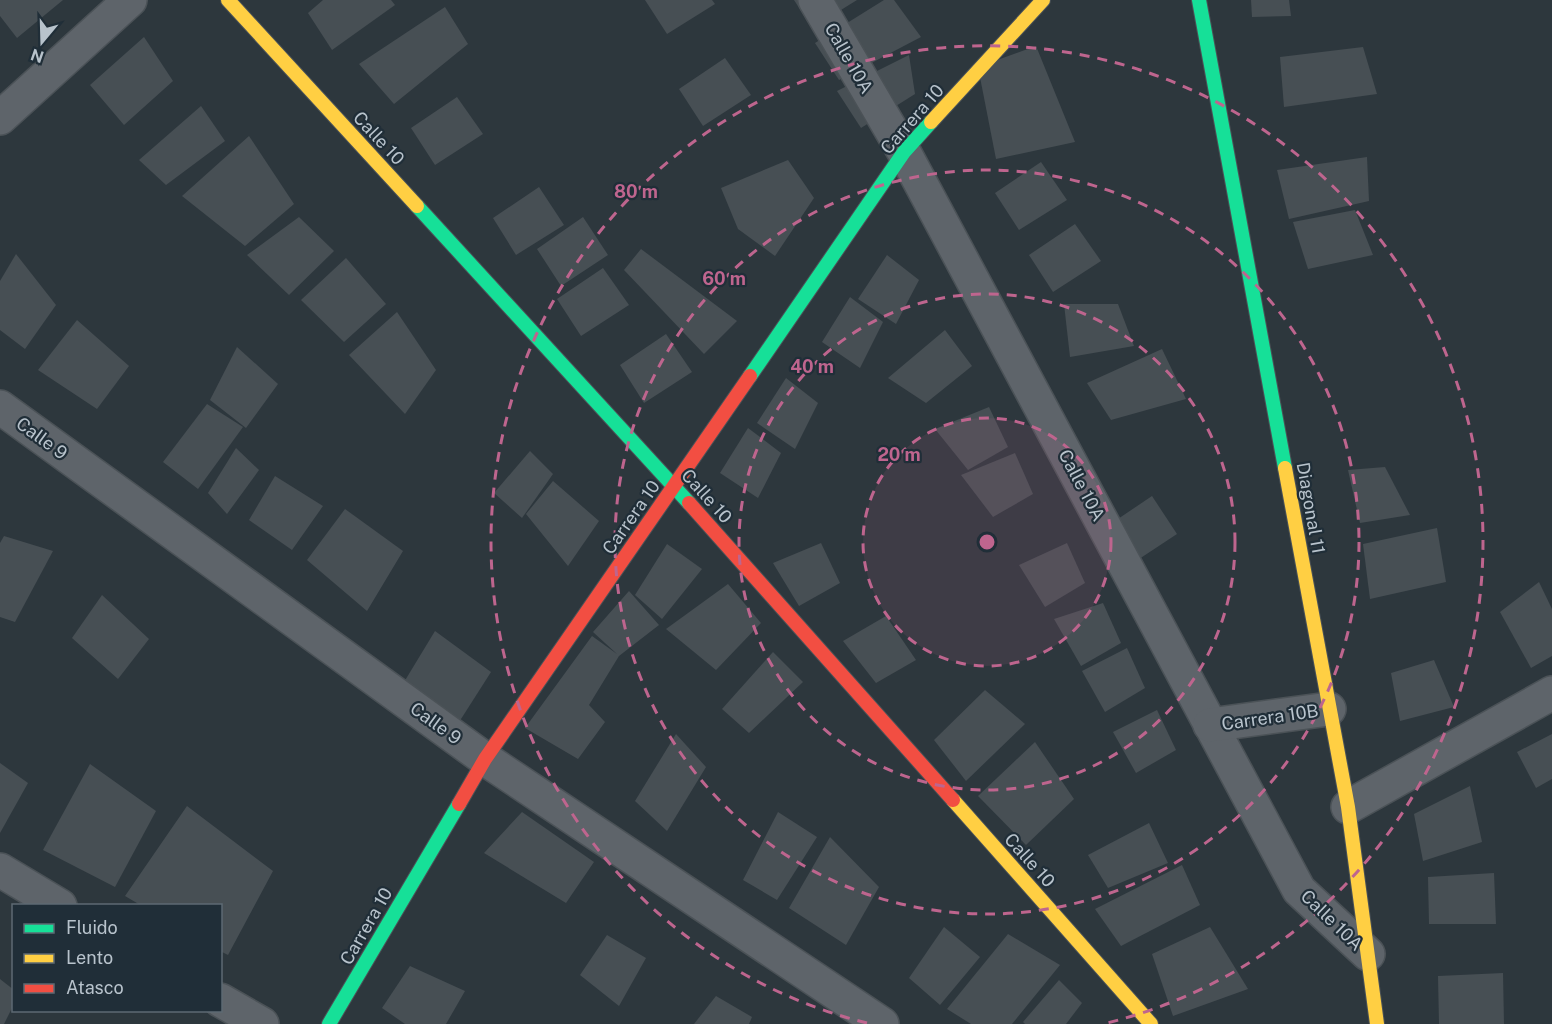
<svg xmlns="http://www.w3.org/2000/svg" width="1552" height="1024" viewBox="0 0 1552 1024" font-family="'Public Sans',sans-serif">
<style>
.building{fill:#474f54}
.lines{fill:none;stroke-linecap:round;stroke-linejoin:round}
.street-casing{stroke:#4b5257;stroke-width:36}
.fast-casing{stroke:#4b5257;stroke-width:16}
.slow-casing{stroke:#4b5257;stroke-width:16}
.jam-casing{stroke:#4b5257;stroke-width:16}
.street{stroke:#5e646a;stroke-width:33}
.fast{stroke:#16e098;stroke-width:14}
.slow{stroke:#ffcf43;stroke-width:14}
.jam{stroke:#f24e42;stroke-width:14}
.ring{fill:none;stroke:#be658e;stroke-width:3;stroke-dasharray:10 8}
.labels{text-anchor:middle;dominant-baseline:central;stroke-width:4.5;stroke-linejoin:round;paint-order:stroke}
.street-label{font-size:18px;fill:#b8c3cc;stroke:#202e38}
.centre{fill:#be658e;stroke:#202e38;stroke-width:3}
.ring-label{font-size:18px;text-anchor:middle;font-weight:bold;fill:#be658e;stroke:#202e38;stroke-width:4.5;stroke-linejoin:round;paint-order:stroke}
</style>
<rect width="100%" height="100%" fill="#2d373d"/>
<!-- building -->
<g class="building">
<polygon points="0,0 63,0 17,38 0,16"/>
<polygon points="323,0 391,0 395,5 332,50 308,13"/>
<polygon points="645,0 712,0 715,4 667,34"/>
<polygon points="794,0 857,0 812,28"/>
<polygon points="884,0 894,0 921,37 839,80 815,43"/>
<polygon points="1251,0 1289,0 1291,16 1252,17"/>
<polygon points="445,7 468,44 394,104 359,64"/>
<polygon points="144,37 173,81 124,125 90,85"/>
<polygon points="1036,46 1075,142 996,159 978,67"/>
<polygon points="1363,47 1377,94 1284,107 1280,57"/>
<polygon points="909,55 915,94 861,128 837,91"/>
<polygon points="725,58 751,95 703,126 679,89"/>
<polygon points="457,97 483,134 435,165 411,128"/>
<polygon points="201,106 225,141 166,185 139,160"/>
<polygon points="249,136 294,204 245,246 182,196"/>
<polygon points="1367,157 1369,201 1289,219 1277,170"/>
<polygon points="788,160 814,198 775,256 738,229 721,188"/>
<polygon points="1041,162 1067,200 1019,230 995,193"/>
<polygon points="539,187 564,225 516,255 493,218"/>
<polygon points="1355,210 1373,255 1308,269 1293,222"/>
<polygon points="299,217 334,251 289,295 247,255"/>
<polygon points="583,217 608,255 561,286 537,249"/>
<polygon points="1075,224 1101,261 1053,292 1029,255"/>
<polygon points="641,249 737,321 704,354 624,270"/>
<polygon points="16,254 56,305 25,349 0,330 0,281"/>
<polygon points="887,255 919,280 896,324 858,299"/>
<polygon points="346,258 386,304 344,342 301,300"/>
<polygon points="603,268 629,305 581,336 557,299"/>
<polygon points="850,297 883,322 860,368 822,342"/>
<polygon points="1064,304 1118,304 1134,346 1070,357"/>
<polygon points="397,312 436,370 405,414 349,355"/>
<polygon points="77,320 129,366 97,409 38,370"/>
<polygon points="945,330 972,366 926,403 888,378"/>
<polygon points="666,334 692,372 644,403 620,365"/>
<polygon points="237,347 278,384 246,428 210,400"/>
<polygon points="1162,349 1186,399 1111,420 1087,383"/>
<polygon points="786,378 818,403 795,449 757,423"/>
<polygon points="207,404 243,427 198,489 163,462"/>
<polygon points="989,407 1008,447 968,470 935,429"/>
<polygon points="748,428 781,453 758,498 720,473"/>
<polygon points="236,448 259,470 227,514 208,493"/>
<polygon points="530,451 553,474 522,518 494,493"/>
<polygon points="1015,453 1033,494 993,517 961,475"/>
<polygon points="1385,467 1410,515 1360,523 1348,470"/>
<polygon points="275,476 323,506 292,550 249,520"/>
<polygon points="553,481 599,521 568,566 526,514"/>
<polygon points="1152,496 1177,534 1130,565 1106,527"/>
<polygon points="345,509 403,551 367,611 307,560"/>
<polygon points="1437,528 1446,582 1370,599 1363,544"/>
<polygon points="4,536 53,551 15,622 0,617 0,543"/>
<polygon points="821,543 840,583 799,606 773,563"/>
<polygon points="1067,543 1085,583 1045,607 1019,565"/>
<polygon points="667,544 702,569 662,619 635,595"/>
<polygon points="1539,582 1552,609 1552,656 1531,668 1500,612"/>
<polygon points="728,584 761,623 716,670 666,629"/>
<polygon points="629,591 659,625 619,656 589,705 605,722 578,759 525,728 592,636 617,654 593,632"/>
<polygon points="102,595 149,639 118,679 72,638"/>
<polygon points="1103,603 1121,643 1081,666 1054,619"/>
<polygon points="886,616 916,660 876,683 843,641"/>
<polygon points="435,631 491,672 454,730 398,692"/>
<polygon points="1127,648 1145,688 1105,712 1082,671"/>
<polygon points="773,652 803,682 749,733 722,709"/>
<polygon points="1434,660 1454,707 1400,721 1391,673"/>
<polygon points="985,690 1025,724 966,781 934,740"/>
<polygon points="1157,710 1176,750 1136,773 1113,732"/>
<polygon points="676,734 706,767 667,831 635,801"/>
<polygon points="1552,734 1552,779 1536,788 1517,752"/>
<polygon points="1035,742 1074,799 1026,845 978,796"/>
<polygon points="0,763 28,783 0,833"/>
<polygon points="90,764 156,811 115,887 43,850"/>
<polygon points="1470,786 1482,842 1423,861 1414,814"/>
<polygon points="187,806 273,871 228,955 220,951 220,906 142,906 125,896"/>
<polygon points="522,812 594,862 566,903 484,853"/>
<polygon points="778,812 817,837 777,900 743,880"/>
<polygon points="1149,823 1168,863 1108,888 1088,855"/>
<polygon points="830,837 879,887 846,945 789,908"/>
<polygon points="1182,865 1200,905 1121,946 1095,909"/>
<polygon points="1494,873 1496,924 1429,924 1428,877"/>
<polygon points="944,927 980,957 940,1005 909,978"/>
<polygon points="1210,927 1248,989 1173,1016 1152,954"/>
<polygon points="1008,934 1060,965 1012,1024 971,1024 947,1009"/>
<polygon points="607,935 646,958 619,1006 580,975"/>
<polygon points="410,966 465,991 446,1024 405,1024 382,1008"/>
<polygon points="1503,973 1504,1024 1439,1024 1438,976"/>
<polygon points="0,979 14,990 14,1004 4,1024 0,1024"/>
<polygon points="1059,980 1082,1003 1066,1024 1025,1024 1023,1022"/>
<polygon points="716,996 752,1017 749,1024 694,1024"/>
</g>
<g class="lines">
<!-- street casing -->
<g class="street-casing">
<g id="street">
<polyline points="815,0 904,152 1299,890 1368,954"/>
<polyline points="0,118 130,0"/>
<polyline points="0,407 485,759 882,1024"/>
<polyline points="1210,725 1329,709"/>
<polyline points="1348,807 1552,693"/>
<polyline points="0,870 60,906"/>
<polyline points="220,1000 262,1024"/>
</g>
</g>
<!-- fast casing -->
<g class="fast-casing">
<g id="fast">
<polyline points="1199,0 1285,468"/>
<polyline points="417,206 689,503"/>
<polyline points="750,376 904,152 931,122"/>
<polyline points="329,1024 459,804"/>
</g>
</g>
<!-- slow casing -->
<g class="slow-casing">
<g id="slow">
<polyline points="228,0 417,206"/>
<polyline points="931,122 1043,0"/>
<polyline points="1285,468 1348,807 1377,1024"/>
<polyline points="953,800 1151,1024"/>
</g>
</g>
<!-- jam casing -->
<g class="jam-casing">
<g id="jam">
<polyline points="689,503 953,800"/>
<polyline points="459,804 485,759 750,376"/>
</g>
</g>
<!-- street -->
<use href="#street" class="street"/>
<!-- fast -->
<use href="#fast" class="fast"/>
<!-- slow -->
<use href="#slow" class="slow"/>
<!-- jam -->
<use href="#jam" class="jam"/>
</g>
<!-- distance rings -->
<circle cx="987" cy="542" r="124" fill="#be658e" fill-opacity=".12"/>
<g class="ring">
<circle cx="987" cy="542" r="124"/>
<circle cx="987" cy="542" r="248"/>
<circle cx="987" cy="542" r="372"/>
<path d="M867 1023A496 496 0 1 1 1107 1023"/>
</g>
<g class="labels">
<!-- street labels -->
<g class="street-label">
<text transform="translate(849 58) rotate(60)">Calle 10A</text>
<text transform="translate(912 119) rotate(-49)">Carrera 10</text>
<text transform="translate(379 138) rotate(47)">Calle 10</text>
<text transform="translate(42 438) rotate(36)">Calle 9</text>
<text transform="translate(1082 485) rotate(62)">Calle 10A</text>
<text transform="translate(707 496) rotate(48)">Calle 10</text>
<text transform="translate(1311 508) rotate(80)">Diagonal 11</text>
<text transform="translate(631 517) rotate(-55)">Carrera 10</text>
<text transform="translate(1270 717) rotate(-8)">Carrera 10B</text>
<text transform="translate(436 723) rotate(36)">Calle 9</text>
<text transform="translate(1030 860) rotate(48)">Calle 10</text>
<text transform="translate(1332 920) rotate(44)">Calle 10A</text>
<text transform="translate(366 926) rotate(-60)">Carrera 10</text>
</g>
</g>
<circle cx="987" cy="542" r="9" class="centre"/>
<g class="ring-label">
<text x="636" y="198">80 m</text>
<text x="724" y="285">60 m</text>
<text x="812" y="373">40 m</text>
<text x="899" y="461">20 m</text>
</g>
<!-- legend -->
<rect x="12" y="904" width="210" height="108" fill="#202e38" stroke="#5d6a73" stroke-width="1.5"/>
<rect x="24" y="924" width="30" height="9" fill="#16e098" stroke="#5d6a73" stroke-width="1.5"/>
<text x="66" y="934" font-size="18" fill="#b8c3cc">Fluido</text>
<rect x="24" y="954" width="30" height="9" fill="#ffcf43" stroke="#5d6a73" stroke-width="1.5"/>
<text x="66" y="964" font-size="18" fill="#b8c3cc">Lento</text>
<rect x="24" y="984" width="30" height="9" fill="#f24e42" stroke="#5d6a73" stroke-width="1.5"/>
<text x="66" y="994" font-size="18" fill="#b8c3cc">Atasco</text>
<!-- north arrow -->
<g transform="translate(42 42) rotate(199)" stroke="#202e38" stroke-width="4.5" paint-order="stroke">
<path d="M0-4.5L10 22L0 15L-10 22Z" fill="#b8c3cc"/>
<text y="-9" font-size="16" font-weight="bold" text-anchor="middle" fill="#b8c3cc">N</text>
</g>
</svg>
